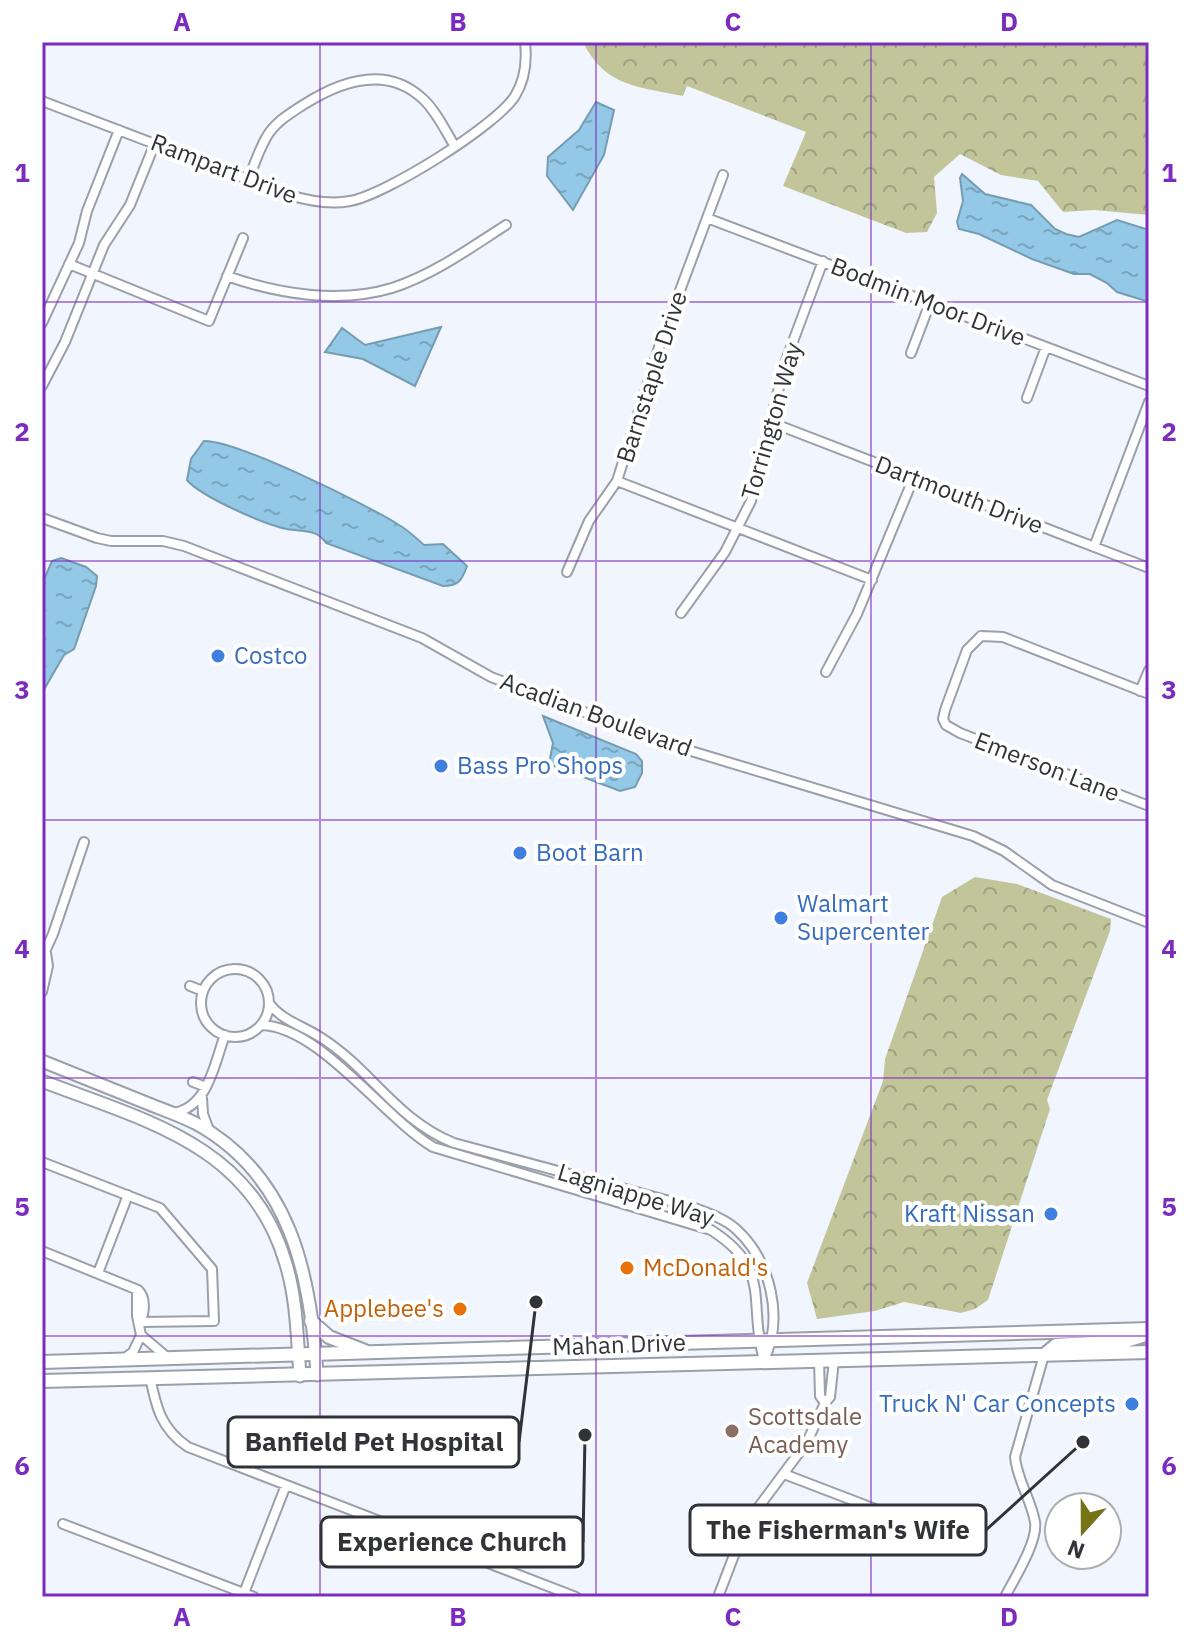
<svg xmlns="http://www.w3.org/2000/svg" width="1191" height="1639" font-family="'IBM Plex Sans',sans-serif">
<style>
.forest{fill:url(#forest-crowns)}
.water{fill:url(#water-ripples);stroke:#769cb2;stroke-width:2}
.lines{fill:none;stroke-linecap:round;stroke-linejoin:round}
.stream{stroke:#769cb2;stroke-width:3}
.street-casing{stroke:#9a9faa;stroke-width:12}
.secondary-casing{stroke:#9a9faa;stroke-width:15}
.primary-casing{stroke:#9a9faa;stroke-width:16}
.street{stroke:#fff;stroke-width:8}
.secondary{stroke:#fff;stroke-width:11}
.primary{stroke:#fff;stroke-width:12}
.grid{fill:none;stroke:#7b2cbf;stroke-width:2;stroke-opacity:0.55}
.shop-dot{fill:#3f7fe0;stroke:#fff;stroke-width:3}
.food-dot{fill:#e8710a;stroke:#fff;stroke-width:3}
.education-dot{fill:#8d6e63;stroke:#fff;stroke-width:3}
.labels{text-anchor:middle;stroke-width:8;stroke-linejoin:round;paint-order:stroke}
.street-label{font-size:24px;fill:#323338;stroke:#fff}
.shop-label{font-size:24px;fill:#366cbe;stroke:#fff;text-anchor:start}
.food-label{font-size:24px;fill:#c56008;stroke:#fff;text-anchor:start}
.education-label{font-size:24px;fill:#785e54;stroke:#fff;text-anchor:start}
.leader{fill:none;stroke:#323338;stroke-width:3}
.callout-dot{fill:#323338;stroke:#fff;stroke-width:3}
.callout{fill:#fff;stroke:#323338;stroke-width:3}
.callout-label{font-size:26px;text-anchor:middle;font-weight:bold;fill:#323338}
.neatline{fill:none;stroke:#7b2cbf;stroke-width:3}
.grid-label{font-size:26px;text-anchor:middle;font-weight:bold;fill:#7b2cbf}
</style>
<defs>
<pattern id="forest-crowns" width="20" height="18" patternUnits="userSpaceOnUse" patternTransform="scale(2)"><rect width="20" height="18" fill="#c2c59a"/><path d="M2 6a3 3 0 1 1 6 0M12 15a3 3 0 1 1 6 0" fill="none" stroke="#9ea17f"/></pattern>
<pattern id="water-ripples" width="26" height="14" patternUnits="userSpaceOnUse" patternTransform="scale(2)"><rect width="26" height="14" fill="#93c9e6"/><path d="M2 4q2-2 4 0t4 0M15 11q2-2 4 0t4 0" fill="none" stroke="#79a4bb"/></pattern>
</defs>
<rect width="100%" height="100%" fill="#f1f5fe"/>
<path class="forest" d="M583,42H1149V215L1094,210L1063,212L1038,181L1001,175L960,154L934,177L937,213L927,232L906,233L783,186L806,132L687,86L683,96C639,87 605,87 583,42Z
M975,877L1017,884L1111,919L1110,931L1047,1100L1050,1109L988,1300L975,1309L961,1313L904,1302L875,1311L817,1319L807,1283L883,1081L885,1059L942,897Z"/>
<path class="water" d="M596,102L614,110L604,155L573,210L547,176L548,157L579,130Z
M962,174L985,194L1031,205L1055,229L1066,234L1079,237L1117,220L1149,230V302L1117,292L1107,283L1090,274H1074L1032,259L979,234L959,229L957,222L963,201L960,178Z
M441,327L415,386L363,359L325,352L342,328L365,345Z
M204,441C236,440 368,505 399,525C408,530 416,538 424,545L443,544L467,566C462,580 459,586 443,586L326,543C316,528 302,532 287,529C265,525 200,496 187,480L191,459Z
M61,558L86,567L97,576L96,586L74,649L64,655L42,693V584L52,561Z
M543,716L636,754L642,761V773L635,787L620,791L549,764L553,743Z"/>
<g class="lines">
<path class="stream" d="M1148,42L1149,43"/>
<g class="street-casing">
<path id="street" d="M42,101L289,195C309,201 329,205 350,201C385,195 496,126 515,96C525,80 527,60 525,42
M249,178C254,165 259,150 266,138C274,123 289,114 303,105C339,82 386,64 423,99C436,111 445,130 454,145
M707,218L1149,386
M69,264L209,321L243,238
M227,276C278,294 339,304 392,288C433,275 470,248 506,225
M42,323L79,243L87,211L119,130
M911,353L930,303
M42,386L65,342L104,245L130,205L155,143
M1027,398L1046,347
M770,422L1149,568
M617,481L872,580
M42,518L97,538L111,541H163L184,546L422,638L491,677L627,728L691,751L973,836L1004,851L1052,885L1149,923
M1094,547L1149,402
M567,572L589,521L617,481L659,347L723,175
M681,613L725,552L751,501L785,363L823,261
M981,636L1003,637L1149,694
M826,672L857,614L914,477
M1140,691L1149,670
M946,725L960,733L1149,806
M946,725L943,719L945,710L967,650L981,636
M42,958L53,934L84,842
M201 1003a34 34 0 1 1 68 0a34 34 0 1 1-68 0Z
M190,986L203,991
M42,992L48,966L46,953
M269,1003C281,1020 303,1026 320,1037C370,1068 396,1120 454,1143L692,1207C707,1213 724,1218 736,1229C771,1261 784,1318 764,1360
M261,1025C319,1026 383,1117 433,1147L711,1230C774,1270 747,1302 764,1360
M193,1082L206,1087
M202,1098L203,1114L210,1133
M174,1113C209,1106 214,1064 225,1035
M42,1162L160,1208L212,1269L214,1321L140,1322
M42,1251L138,1290C146,1297 145,1313 140,1322
M98,1273L128,1195
M141,1335L168,1358
M125,1358L133,1352L141,1335L137,1316V1290
M819,1360L820,1396L825,1403
M150,1377C156,1407 161,1429 188,1447L576,1597
M784,1474L904,1520L915,1536
M63,1524L254,1597
M244,1593L286,1485
M718,1597L746,1524L807,1442L825,1403L830,1397L834,1360
M1005,1597C1014,1579 1038,1542 1035,1522C1031,1499 1017,1480 1015,1457L1044,1355"/>
</g>
<g class="secondary-casing">
<path id="secondary" d="M42,1061C76,1075 110,1088 144,1102C161,1109 179,1115 195,1123C291,1175 311,1276 317,1375
M42,1081C143,1120 250,1144 285,1261C297,1298 297,1337 300,1376"/>
</g>
<g class="primary-casing">
<path id="primary" d="M311,1321L329,1337L365,1351
M1044,1355L1056,1345L1126,1341L1149,1334
M42,1362L1149,1329
M42,1381L1149,1352"/>
</g>
<use href="#street" class="street"/>
<use href="#secondary" class="secondary"/>
<use href="#primary" class="primary"/>
</g>
<path class="grid" d="M320,42V1597M596,42V1597M871,42V1597M42,302H1149M42,561H1149M42,820H1149M42,1078H1149M42,1336H1149"/>
<g class="shop-dot">
<circle cx="218" cy="656" r="8"/>
<circle cx="441" cy="766" r="8"/>
<circle cx="520" cy="853" r="8"/>
<circle cx="781" cy="918" r="8"/>
<circle cx="1051" cy="1214" r="8"/>
<circle cx="1132" cy="1404" r="8"/>
</g>
<g class="food-dot">
<circle cx="627" cy="1268" r="8"/>
<circle cx="460" cy="1309" r="8"/>
</g>
<circle class="education-dot" cx="732" cy="1431" r="8"/>
<g class="labels">
<g class="street-label">
<text transform="translate(224 169) rotate(21)" y="8">Rampart Drive</text>
<text transform="translate(928 302) rotate(21)" y="8">Bodmin Moor Drive</text>
<text transform="translate(652 377) rotate(-72)" y="8">Barnstaple Drive</text>
<text transform="translate(772 421) rotate(-74)" y="8">Torrington Way</text>
<text transform="translate(959 495) rotate(21)" y="8">Dartmouth Drive</text>
<text transform="translate(596 715) rotate(20)" y="8">Acadian Boulevard</text>
<text transform="translate(1047 767) rotate(21)" y="8">Emerson Lane</text>
<text transform="translate(636 1195) rotate(17)" y="8">Lagniappe Way</text>
<text transform="translate(619 1345) rotate(-2)" y="8">Mahan Drive</text>
</g>
<g class="shop-label">
<text x="234" y="664">Costco</text>
<text x="457" y="774">Bass Pro Shops</text>
<text x="536" y="861">Boot Barn</text>
<text x="797" y="912">Walmart<tspan x="797" dy="28">Supercenter</tspan></text>
<text x="1035" y="1222" text-anchor="end">Kraft Nissan</text>
<text x="1116" y="1412" text-anchor="end">Truck N' Car Concepts</text>
</g>
<g class="food-label">
<text x="643" y="1276">McDonald's</text>
<text x="444" y="1317" text-anchor="end">Applebee's</text>
</g>
<g class="education-label">
<text x="748" y="1425">Scottsdale<tspan x="748" dy="28">Academy</tspan></text>
</g>
</g>
<path class="leader" d="M536 1302L519 1442M1083 1442L986 1530M585 1435L583 1542"/>
<g class="callout-dot">
<circle cx="536" cy="1302" r="8"/>
<circle cx="1083" cy="1442" r="8"/>
<circle cx="585" cy="1435" r="8"/>
</g>
<g class="callout">
<rect x="228" y="1417" width="291" height="50" rx="8"/>
<rect x="690" y="1505" width="296" height="50" rx="8"/>
<rect x="321" y="1517" width="262" height="50" rx="8"/>
</g>
<g class="callout-label">
<text x="374" y="1451">Banfield Pet Hospital</text>
<text x="838" y="1539">The Fisherman's Wife</text>
<text x="452" y="1551">Experience Church</text>
</g>
<rect width="1191" height="1639" fill="none" stroke="#ffffff" stroke-width="88"/>
<g transform="translate(1083 1531) rotate(201)"><circle r="38" fill="#ffffff" stroke="#adadaf" stroke-width="2"/>
<path d="M0-6L14 30L0 20L-14 30Z" fill="#777418"/>
<text y="-12" font-size="22" font-weight="bold" text-anchor="middle" fill="#323338">N</text>
</g>
<rect x="44" y="44" width="1103" height="1551" class="neatline"/>
<g class="grid-label">
<text x="182" y="31">A</text>
<text x="458" y="31">B</text>
<text x="733" y="31">C</text>
<text x="1009" y="31">D</text>
<text x="22" y="182">1</text>
<text x="1169" y="182">1</text>
<text x="22" y="441">2</text>
<text x="1169" y="441">2</text>
<text x="22" y="699">3</text>
<text x="1169" y="699">3</text>
<text x="22" y="958">4</text>
<text x="1169" y="958">4</text>
<text x="22" y="1216">5</text>
<text x="1169" y="1216">5</text>
<text x="22" y="1475">6</text>
<text x="1169" y="1475">6</text>
<text x="182" y="1626">A</text>
<text x="458" y="1626">B</text>
<text x="733" y="1626">C</text>
<text x="1009" y="1626">D</text>
</g>
</svg>
